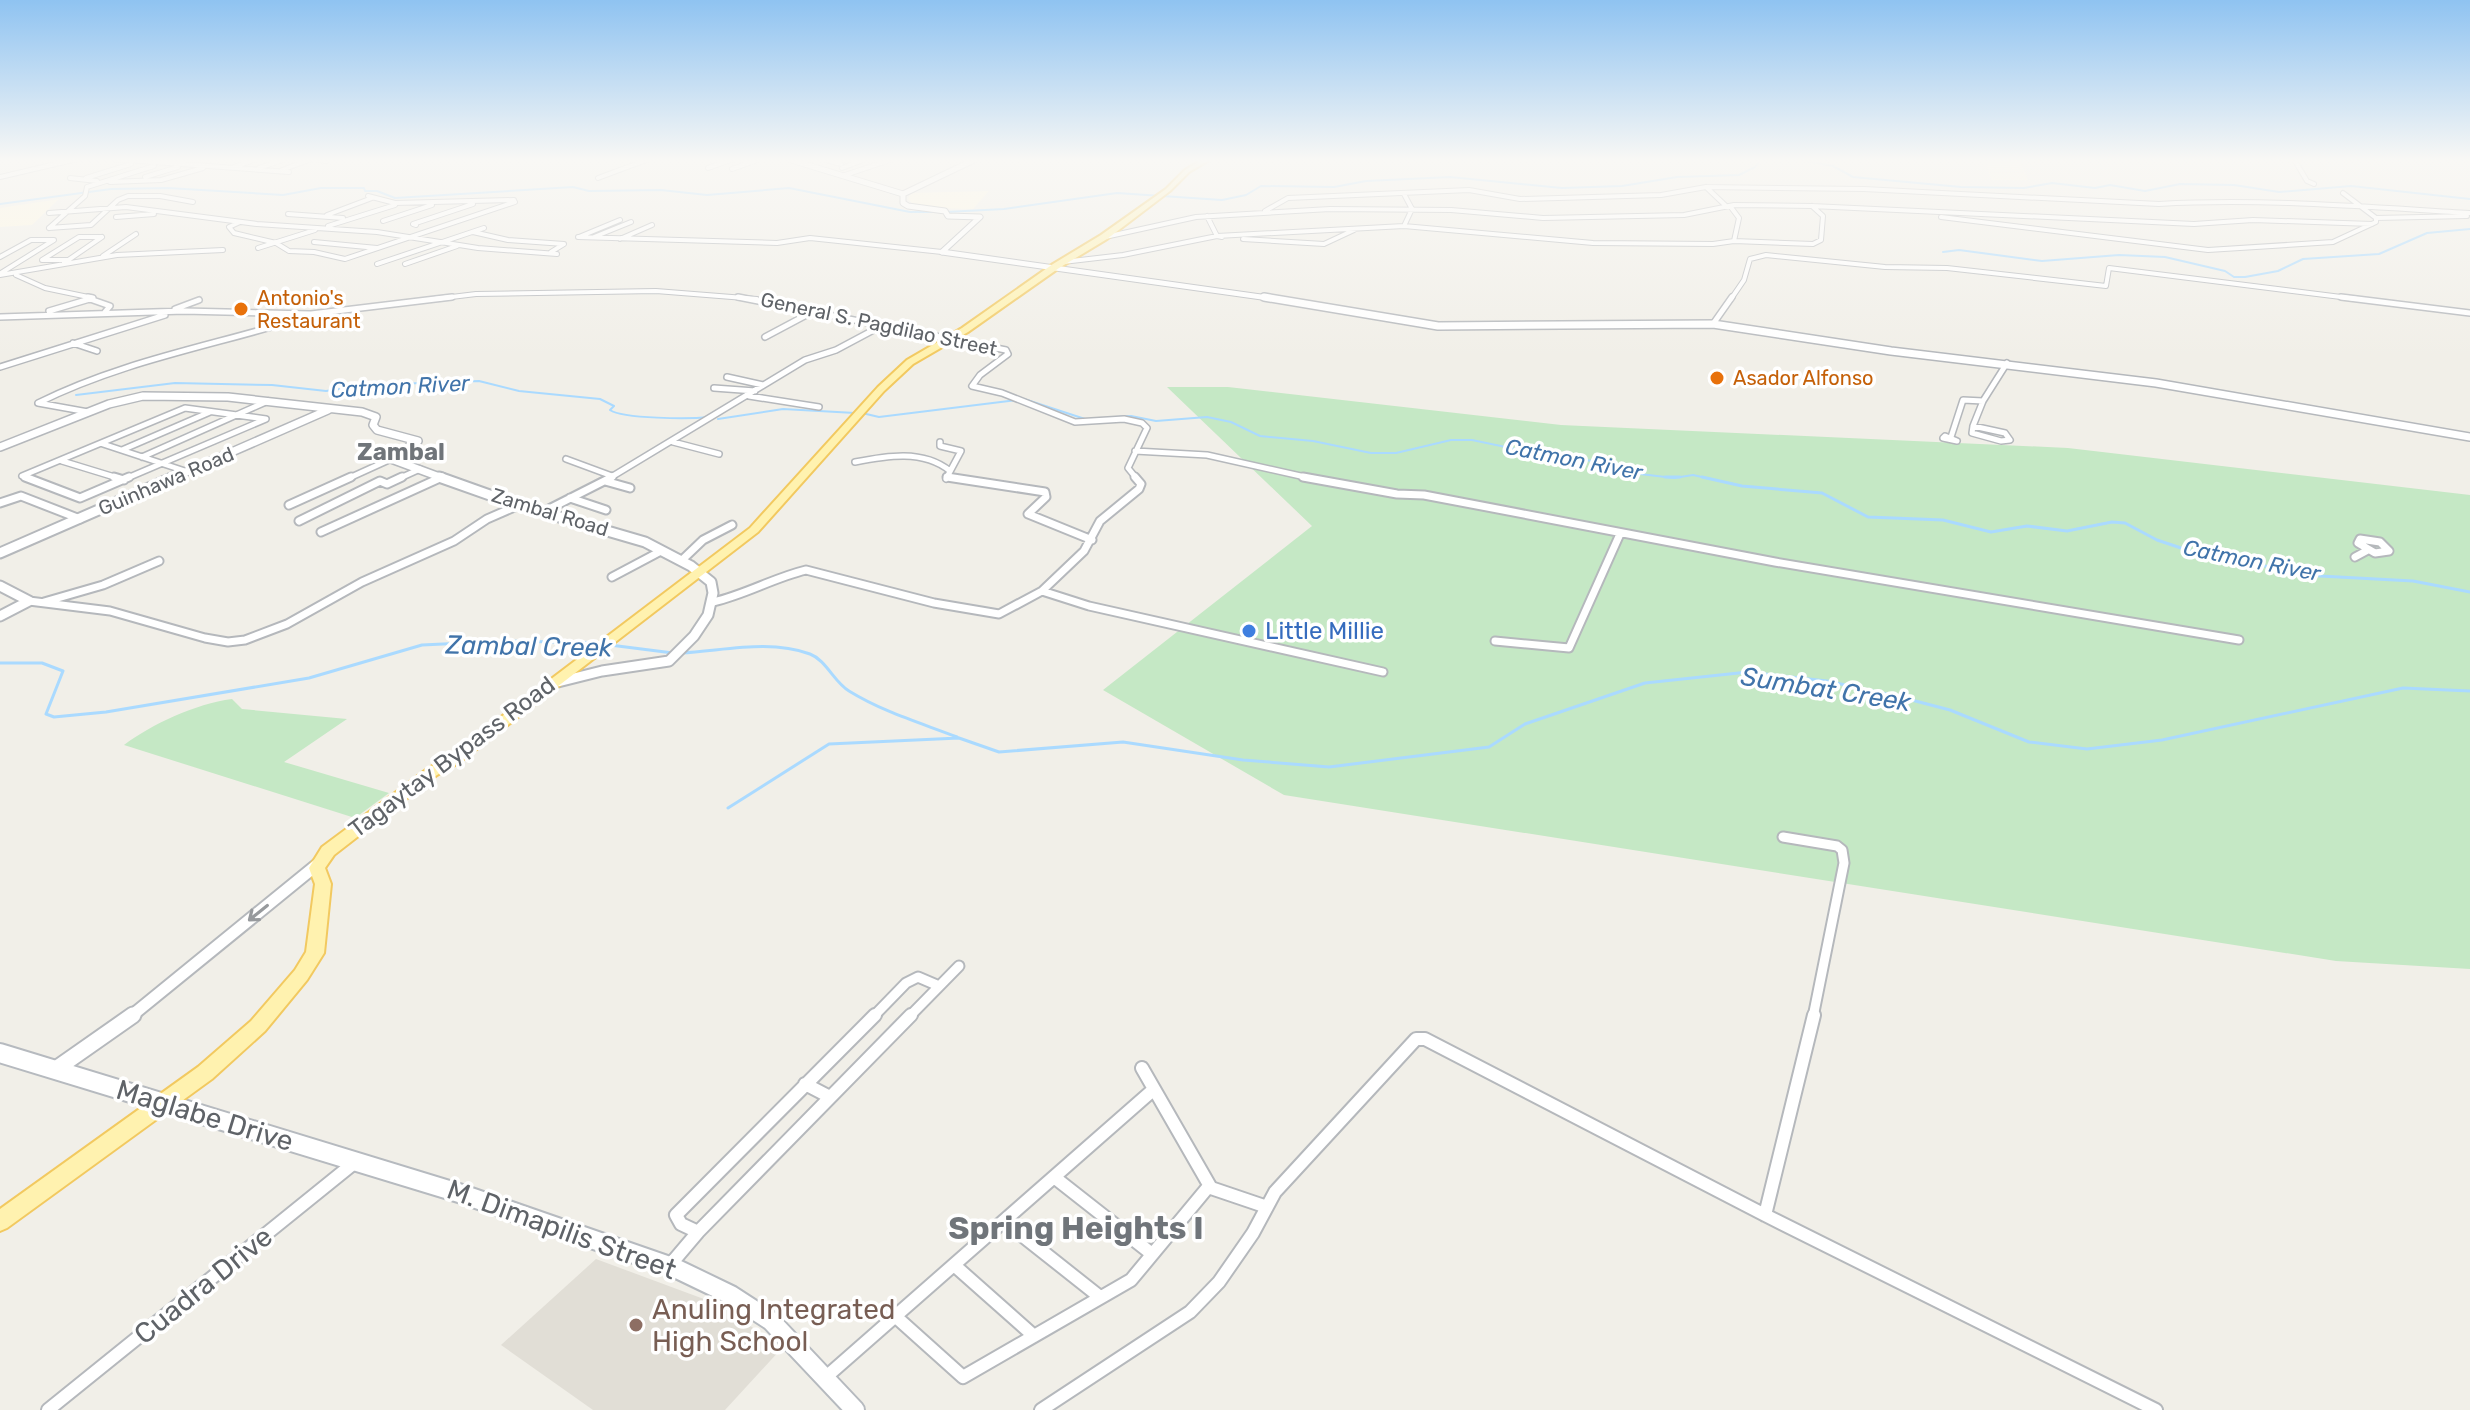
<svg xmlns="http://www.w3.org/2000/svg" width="2470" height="1410" font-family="Rubik,sans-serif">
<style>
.commercial{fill:#fef7e0}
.education{fill:#e1ded6}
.green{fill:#c5e8c5}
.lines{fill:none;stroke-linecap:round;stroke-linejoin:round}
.stream-far1{stroke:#aadaff;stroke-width:2}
.stream{stroke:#aadaff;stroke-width:3}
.minor-far4-casing{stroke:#b5b8bc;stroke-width:6}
.minor-far3-casing{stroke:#b5b8bc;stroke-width:8}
.minor-far2-casing{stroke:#b5b8bc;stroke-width:11}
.minor-far1-casing{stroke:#b5b8bc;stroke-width:13}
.minor-casing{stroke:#b5b8bc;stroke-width:16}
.tertiary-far4-casing{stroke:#b5b8bc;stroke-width:7}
.tertiary-far3-casing{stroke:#b5b8bc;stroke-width:10}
.tertiary-far2-casing{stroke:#b5b8bc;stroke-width:13}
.tertiary-far1-casing{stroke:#b5b8bc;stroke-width:15}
.tertiary-casing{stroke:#b5b8bc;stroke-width:19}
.secondary-casing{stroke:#b6babf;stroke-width:22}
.primary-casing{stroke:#f2c960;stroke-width:4}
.minor-far4{stroke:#fff;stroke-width:4}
.minor-far3{stroke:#fff;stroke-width:5}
.minor-far2{stroke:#fff;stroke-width:7}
.minor-far1{stroke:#fff;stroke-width:9}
.minor{stroke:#fff;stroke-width:12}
.tertiary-far4{stroke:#fff;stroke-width:5}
.tertiary-far3{stroke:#fff;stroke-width:7}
.tertiary-far2{stroke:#fff;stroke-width:9}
.tertiary-far1{stroke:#fff;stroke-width:11}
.tertiary{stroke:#fff;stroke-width:15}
.secondary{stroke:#fff;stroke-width:18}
.primary{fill:#fff2af;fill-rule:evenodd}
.oneway{stroke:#979a9d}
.food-dot{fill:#e8710a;stroke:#fff;stroke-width:3}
.shop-dot{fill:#3f7fe0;stroke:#fff;stroke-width:3}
.education-dot{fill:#8d6e63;stroke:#fff;stroke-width:3}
.labels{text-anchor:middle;stroke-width:7;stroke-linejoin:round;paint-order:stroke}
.far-food-label{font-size:20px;fill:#c56008;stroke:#fff;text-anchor:start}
.far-street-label{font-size:20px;fill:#5f6368;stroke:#fff}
.far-water-label{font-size:22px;font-style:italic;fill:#4174aa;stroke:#fff}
.far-quarter-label{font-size:24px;font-weight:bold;fill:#70757a;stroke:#fff}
.shop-label{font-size:24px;fill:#366cbe;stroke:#fff;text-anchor:start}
.street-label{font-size:24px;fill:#5f6368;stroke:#fff}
.water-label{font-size:26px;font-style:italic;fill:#4174aa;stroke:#fff}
.near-street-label{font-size:28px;fill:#5f6368;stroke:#fff}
.near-education-label{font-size:28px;fill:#785e54;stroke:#fff;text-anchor:start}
.near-neighbourhood-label{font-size:32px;font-weight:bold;fill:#70757a;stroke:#fff}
</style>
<rect width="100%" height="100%" fill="#f1efe8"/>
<path class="commercial" d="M1985,159H2019L2028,180H1991Z
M989,191L973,209L929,208L914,205L908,199L911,193Z
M59,199L32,225L0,227V208Z"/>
<path class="education" d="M596,1259L720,1305L782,1348L725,1410H593L501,1345Z"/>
<path class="green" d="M1167,387H1228L1561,425L2068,448L2470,495V969L2336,961L1284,795L1103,690L1312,526Z
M232,699L242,709L347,719L284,762L389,793L355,818L124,745C152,724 195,704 232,699Z"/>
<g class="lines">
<path class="stream-far1" d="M1795,159L1833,166L1853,177L1961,187L2024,188L2052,183L2095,188L2110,185L2145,191L2180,184L2234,185L2279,192L2351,186L2470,199
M0,204L111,189L168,188L283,195L321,188H364L365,191H377L395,198L573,187L589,191L661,190L707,195L789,188L910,212H938
M946,212L1004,209L1117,193L1222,200L1246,195L1261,186L1334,187L1366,181L1450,177L1562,188L1622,186L1677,177L1739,175L1755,167L1761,159
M1943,252L1959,250L2042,261L2119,255L2165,257L2225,271L2234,277H2245L2278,271L2303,259L2379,254L2427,233L2470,229
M76,395L175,383L272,385L326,391L366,385L479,381L519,391L600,399L614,406L610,410C623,419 690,419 709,417
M1024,399L1085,419
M862,413L879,417L1017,400
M1116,417L1131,416L1156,421L1207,417L1231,422L1260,436L1313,441L1371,453H1396L1451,440H1472L1553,457L1604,462L1640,474L1674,478L1693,475L1711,479
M718,419L783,409L855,413"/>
<path class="stream" d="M1665,477H1680
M1702,477L1742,486L1822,493L1868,517L1943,520L1991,532L2027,526L2067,531L2112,522L2125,523L2157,540L2199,554L2320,576L2413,581L2470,592
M610,645L673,653
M681,653C723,651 769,639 810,654C826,660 834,682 849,691C883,712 921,723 957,737
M0,663H42L63,671L46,714L54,717L106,712L309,678L422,645L507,641L602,643
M728,808L829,744L959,738L999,752L1123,742L1243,760L1329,767L1489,747L1525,724L1645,683L1748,672L1827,681L1900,697L1950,710L2029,742L2087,749L2162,740L2403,688L2470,691"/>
<g class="minor-far4-casing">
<path id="minor-far4" d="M76,159H108
M114,159L289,172
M315,159L326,161
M823,159L841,164
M2294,159L2307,181L2314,184
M234,167L256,159
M259,168L285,159
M708,168L733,159
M842,168L866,159
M732,169L760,159
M282,170L311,159
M845,175L893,159
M0,177L77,159
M145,177L178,167
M70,178L97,181
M86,178L131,164
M598,178L649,159
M110,182L161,180L203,168
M1706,187L1726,206
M1404,194L1412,209L1404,226
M368,196L395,203L514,200
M1730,206L1739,218L1734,241
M1265,211L1288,198L1469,190L1520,199L1661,195L1706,187L1864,189L2159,204C2262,198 2367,207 2470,213
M49,213L126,207L257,224L377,232L478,248L557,254
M288,214L343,218
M327,215L372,198
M1207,216L1217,236L1222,237
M116,217L154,214
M1941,217L2208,250L2333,242L2376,222V218L2343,193
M2376,218L2467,216
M383,221L432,205
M240,222L229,227L234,233L276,243L289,251L314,252L345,259L515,202
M416,225L413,224L473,204
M328,226L395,205
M49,228L91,225L118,200L128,196H160L193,202
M49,228L85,196L87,187L154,166
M473,232L508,240L564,244L551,252
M578,237L777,243L810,238L942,252
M579,237L620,220
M594,237L631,222
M1105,237L1196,217L1330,209L1451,210L1543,218L1684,215L1734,205L1812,206L2194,224L2253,220L2372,224
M620,239L652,225
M1243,239L1324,244L1354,230
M314,242L377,248
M258,248L315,230
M103,256L136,234
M0,257L31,240H54L1,273
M67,260H42L79,237H102
M1063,262L1123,255L1217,236L1404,226L1593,243L1713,244L1734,241L1813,244L1821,240L1823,216L1812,206
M64,263L102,237
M377,264L484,228
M405,264L457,246
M0,275L117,255L223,250
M16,275L45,288L93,298L90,299
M435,299L476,294L656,291L757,299
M1731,299L1744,280L1750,259L1766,255L1885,267L1947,268L2106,286L2109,268L2357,299"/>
</g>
<g class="minor-far3-casing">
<path id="minor-far3" d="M738,297L1006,350L1008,354L980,375L972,386L1002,393L1075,422L1124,419L1142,423L1147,428L1128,468L1137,479
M2341,297L2470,313
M90,299L110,306L105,312
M175,309L199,300
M49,311L93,298L88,297
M0,317L184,311L311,314L452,297
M1713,324L1732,297
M765,337L812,312
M73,343L97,351
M0,367L165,315
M727,377L763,385
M714,388L755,391
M749,396L819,407
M88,412L38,403C124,360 217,345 308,316
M1973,426L2005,433L2010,440L2001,441L1972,433Z
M1973,426L1983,401L2007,363
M1945,436L1957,441L1943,438Z
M1951,437L1963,400L1983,401
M673,442L719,454
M940,442V446L961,451L946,479
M103,444L188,472
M122,450L210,412
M1135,451L1207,455L1314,479
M142,457L268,401
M566,459L612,476
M62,461L121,479
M855,462C886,456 923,449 950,471
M30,479L22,476L185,408L266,419L125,479
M347,479L391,459
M398,479L420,469
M438,479L442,477
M608,479L805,360L836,350L881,326"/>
</g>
<g class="minor-far2-casing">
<path id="minor-far2" d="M25,477L80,498L129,477
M114,477L124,480
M947,477L1045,492L1046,497L1028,514L1092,540
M1303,477L1397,494L1424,495L1775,562L2239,640
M605,481L630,488
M570,498L606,510
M0,503L21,496L80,519
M289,505L351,477
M545,511L612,477
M299,521L380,481L387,484L402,477
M321,532L442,477
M2360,539L2380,542L2389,551L2375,553L2358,543Z
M2355,557L2368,550
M681,561L703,540L732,525
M612,577L661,551
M1042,591L1089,606L1383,672
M29,601L110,611L205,638L228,642L245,640L287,624L362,582L454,541L487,519L519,505
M44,602L103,585L159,561
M713,602C747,594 773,578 806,570L934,603L999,614L1042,591L1084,551L1100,521L1139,489L1141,484L1135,477
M1495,641L1569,648L1620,534"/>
</g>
<g class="minor-far1-casing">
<path id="minor-far1" d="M1783,837L1837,846L1842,850L1844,863L1813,1017
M873,1017L906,983L918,977L939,986
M909,1017L959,966"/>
</g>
<g class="minor-casing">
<path id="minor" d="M1142,1068L1211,1188L1267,1207
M805,1084L830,1097
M1054,1177L1152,1254
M1765,1215L1814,1015
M1004,1221L1100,1297
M698,1232L681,1224L676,1215L875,1015
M670,1265L698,1232L911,1015
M954,1265L1034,1336
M895,1316L963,1377L1131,1280L1209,1186
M826,1377L1153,1090
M48,1410L354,1163
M1041,1410L1190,1312L1219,1282L1253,1233L1275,1192L1416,1039H1425L1765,1215L2156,1410"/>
</g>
<g class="tertiary-far4-casing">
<path id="tertiary-far4" d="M788,159L903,194
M942,252L1276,299
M942,252L980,217L948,216L945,211L908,206L903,203V194L976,159"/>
</g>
<g class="tertiary-far3-casing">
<path id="tertiary-far3" d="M1264,297L1438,326L1713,324L1891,351L2156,383L2470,437
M0,447L109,404L143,396L228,397L362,412L376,417L373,425L377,430L418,441L391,459L445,479
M170,479L328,410"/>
</g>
<g class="tertiary-far2-casing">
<path id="tertiary-far2" d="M439,477L518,505L645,542L691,566L711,582L713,593L708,615L694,636L669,661L602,671L558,682
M0,553L174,477
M0,586L29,601L0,616"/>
</g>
<g class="tertiary-far1-casing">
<path id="tertiary-far1" d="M130,1017L318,864"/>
</g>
<g class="tertiary-casing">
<path id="tertiary" d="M56,1069L133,1015"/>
</g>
<g class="secondary-casing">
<path id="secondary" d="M0,1053L462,1194L675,1268L731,1295L771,1321L855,1410"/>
</g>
<g class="primary-casing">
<path id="primary" d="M1203,159H1211L1189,172L1170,191L1107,239L1059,268L968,332L913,364L884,391L758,532L457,764L437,775L334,855L325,868L331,884L324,953L307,980L265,1031L212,1079L7,1228L0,1231V1209L198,1067L251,1021L295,970L306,952L315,884L309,868L322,847L427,769L447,758L750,528L878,387L907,360L962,328L1053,264L1101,235L1166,189L1185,170Z"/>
</g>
<use href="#minor-far4" class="minor-far4"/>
<use href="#minor-far3" class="minor-far3"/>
<use href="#minor-far2" class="minor-far2"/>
<use href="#minor-far1" class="minor-far1"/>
<use href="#minor" class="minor"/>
<use href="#tertiary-far4" class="tertiary-far4"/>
<use href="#tertiary-far3" class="tertiary-far3"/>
<use href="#tertiary-far2" class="tertiary-far2"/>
<use href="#tertiary-far1" class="tertiary-far1"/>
<use href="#tertiary" class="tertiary"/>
<use href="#secondary" class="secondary"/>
<use href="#primary" class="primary"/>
</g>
<defs><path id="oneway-shaft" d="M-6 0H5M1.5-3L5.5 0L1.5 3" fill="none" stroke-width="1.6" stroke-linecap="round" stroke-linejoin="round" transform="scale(2)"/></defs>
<use class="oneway" href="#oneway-shaft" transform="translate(258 913) rotate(141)"/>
<linearGradient id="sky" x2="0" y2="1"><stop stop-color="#8fc3f1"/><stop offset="0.45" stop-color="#f9f8f5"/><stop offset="1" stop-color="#f9f8f5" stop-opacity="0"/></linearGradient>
<rect width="2470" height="357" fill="url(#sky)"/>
<g class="food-dot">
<circle cx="241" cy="309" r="8"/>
<circle cx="1717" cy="378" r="8"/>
</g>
<circle class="shop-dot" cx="1249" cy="631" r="8"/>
<circle class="education-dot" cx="636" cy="1325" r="8"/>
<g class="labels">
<g class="far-food-label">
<text x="257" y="305">Antonio's<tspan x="257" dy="23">Restaurant</tspan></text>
<text x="1733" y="385">Asador Alfonso</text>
</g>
<g class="far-street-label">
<text transform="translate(879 324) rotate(12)" y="7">General S. Pagdilao Street</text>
<text transform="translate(166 481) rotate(-23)" y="7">Guinhawa Road</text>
<text transform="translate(550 512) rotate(17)" y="7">Zambal Road</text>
</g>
<g class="far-water-label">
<text transform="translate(400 386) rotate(-3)" y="8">Catmon River</text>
<text transform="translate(1574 459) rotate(11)" y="8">Catmon River</text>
<text transform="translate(2252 560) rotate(11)" y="8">Catmon River</text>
</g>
<g class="far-quarter-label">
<text x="401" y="460">Zambal</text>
</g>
<g class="shop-label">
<text x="1265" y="639">Little Millie</text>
</g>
<g class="street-label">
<text transform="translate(452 757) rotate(-37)" y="8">Tagaytay Bypass Road</text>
</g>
<g class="water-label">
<text transform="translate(529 646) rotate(1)" y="9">Zambal Creek</text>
<text transform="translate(1826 689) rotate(9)" y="9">Sumbat Creek</text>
</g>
<g class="near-street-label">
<text transform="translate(205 1115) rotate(17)" y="10">Maglabe Drive</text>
<text transform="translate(562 1229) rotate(20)" y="10">M. Dimapilis Street</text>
<text transform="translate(203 1285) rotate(-39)" y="10">Cuadra Drive</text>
</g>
<g class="near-education-label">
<text x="652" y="1319">Anuling Integrated<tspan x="652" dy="32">High School</tspan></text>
</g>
<g class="near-neighbourhood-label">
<text x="1076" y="1239">Spring Heights I</text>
</g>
</g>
</svg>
